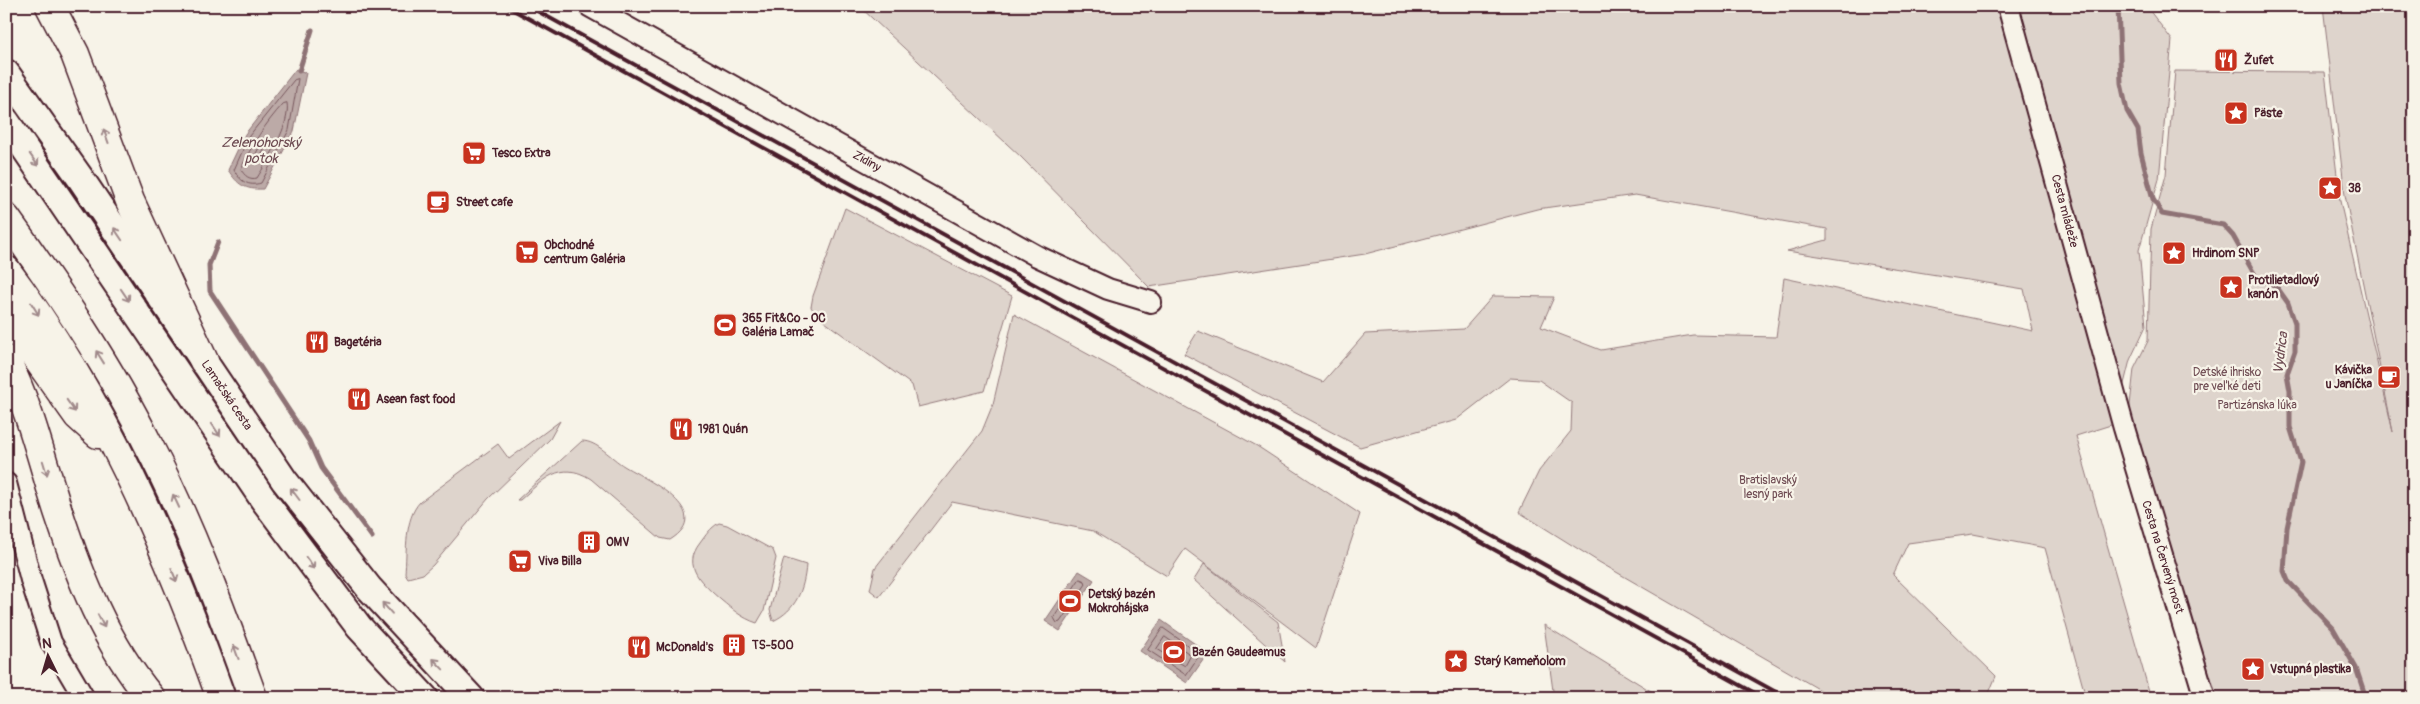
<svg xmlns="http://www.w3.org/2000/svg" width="2420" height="704" font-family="Pangolin,sans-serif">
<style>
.green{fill:#ded4cc;stroke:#947a7c}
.water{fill:#bcaaa7;stroke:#8e7275}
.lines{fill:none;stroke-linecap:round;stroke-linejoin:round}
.shore{stroke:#78575d;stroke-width:1}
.stream{stroke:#8e7275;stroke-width:5}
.minor-casing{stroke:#4a1f2b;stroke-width:24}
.major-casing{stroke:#4a1f2b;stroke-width:30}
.highway-casing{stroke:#4a1f2b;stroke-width:31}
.minor{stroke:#f7f3e8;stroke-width:20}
.major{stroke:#f7f3e8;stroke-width:26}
.highway{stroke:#f7f3e8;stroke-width:28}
.rail{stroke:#4a1f2b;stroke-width:4}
.oneway{stroke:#a0898a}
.labels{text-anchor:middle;stroke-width:4.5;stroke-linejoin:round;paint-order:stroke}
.poi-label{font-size:12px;font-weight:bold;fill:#4a1f2b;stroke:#f7f3e8;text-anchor:start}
.street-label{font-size:12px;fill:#4a1f2b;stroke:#f7f3e8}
.park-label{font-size:12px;fill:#6f4c53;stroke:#f7f3e8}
.water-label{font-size:14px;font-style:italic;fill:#6c4950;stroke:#f7f3e8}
</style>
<rect width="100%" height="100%" fill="#f7f3e8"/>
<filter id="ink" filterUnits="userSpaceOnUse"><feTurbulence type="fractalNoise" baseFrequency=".02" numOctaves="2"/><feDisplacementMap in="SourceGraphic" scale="10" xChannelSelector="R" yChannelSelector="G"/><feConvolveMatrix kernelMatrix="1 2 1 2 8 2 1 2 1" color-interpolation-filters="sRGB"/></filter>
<g filter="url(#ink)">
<path class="green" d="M859,6H2146L2172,40L2159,179L2139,250L2146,326L2130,360L2114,424L2076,436L2151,698H2086L2045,548L1973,534L1908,543L1893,575L1996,676L1987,698H1834L1599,562L1519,512L1539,471L1571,431L1572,403L1539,380L1510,378L1456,420L1360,447L1184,354L1198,331L1323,382L1365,334L1464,329L1493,296L1554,297L1541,327L1601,350L1693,335L1776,337L1784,278L2033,331L2024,289L1787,251L1827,240V229L1635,195L1537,209L1365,254L1149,287L1021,157Z
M2323,6H2414V698H2213L2129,414L2134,369L2148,341L2151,229L2166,175L2175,71L2325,72L2340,201L2393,432L2345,195Z
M845,208L1012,296L984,391L918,407L912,385L818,317L811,307L813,296Z
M1014,314L1257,446L1360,514L1316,648L1185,549L1167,576L1093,531L952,502L879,597L870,590L875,568L982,431L993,404Z
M560,421L550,439L488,499L433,565L423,574L408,578L405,573C407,551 404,519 420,502L498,444L509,459Z
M582,441C597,441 611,458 624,466C647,480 717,511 670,540L660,538L591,479C560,459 542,481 520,500H517Z
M719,523L727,525L773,550L776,558L764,611L757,623C742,618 733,610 721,600C703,584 681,567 700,543C706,535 710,528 719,523Z
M784,558L806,565C804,590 796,610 773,621L770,610Z
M1204,564L1278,622L1285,662L1194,580Z
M1544,625L1662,698H1554Z"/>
<path class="water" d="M296,69L306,73L294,131L263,189C245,190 238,185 228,170L245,134Z
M1079,571L1094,580L1060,631L1045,621Z
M1161,620L1208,653L1187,683L1140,651Z"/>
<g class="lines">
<path class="shore" d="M298,79L289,130L261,183C248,187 240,181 234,170L249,136L294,80Z
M287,103C291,124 268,160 257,178C250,180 244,176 241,169C252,144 265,124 283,104Z
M264,139L268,142L260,158L257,159L255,156Z
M1080,579L1085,581L1086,584L1060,622L1057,623L1054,618Z
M1163,628L1200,654L1186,675L1148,650Z
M1165,637L1191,655L1185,666L1157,649Z"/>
<path class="stream" d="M2118,6L2121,83L2127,111L2138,130L2141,153L2153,199L2162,214L2223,225L2233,236L2256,277L2276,286L2288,303L2295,323V351L2287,374L2290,391V427L2301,462L2287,528L2284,571L2288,581L2333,628L2356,668L2366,698
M299,71L312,30
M218,242L209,265L210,291L309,441L321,468L372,537"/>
<g class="minor-casing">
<path id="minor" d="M589,6L1037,256L1108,289L1151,302
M2008,6L2124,428L2205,698
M6,483L31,580L51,642L84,698"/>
</g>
<g class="major-casing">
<path id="major" d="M6,73L81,179L284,480L369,588L471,698
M6,121L263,499L359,627L425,698"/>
</g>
<g class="highway-casing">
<path id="highway" d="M50,6L75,54L130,201L204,361
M6,218C58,291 109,365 149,446C191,527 222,612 253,698
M6,270C103,398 167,547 221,698
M6,315L78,416L98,434
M6,360C30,408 42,461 58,511C80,578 106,644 151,698"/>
</g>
<use href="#minor" class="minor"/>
<use href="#major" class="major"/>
<use href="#highway" class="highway"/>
<path class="rail" d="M506,6L1764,698
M528,6L1787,698"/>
</g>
<defs><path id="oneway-shaft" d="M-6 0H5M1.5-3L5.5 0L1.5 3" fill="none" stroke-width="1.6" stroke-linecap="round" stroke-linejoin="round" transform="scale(1.25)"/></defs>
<g class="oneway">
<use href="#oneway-shaft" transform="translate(106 136) rotate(-110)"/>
<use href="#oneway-shaft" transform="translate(34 160) rotate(55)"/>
<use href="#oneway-shaft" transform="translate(118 234) rotate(-124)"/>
<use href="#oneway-shaft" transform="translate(125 295) rotate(56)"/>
<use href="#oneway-shaft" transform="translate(35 309) rotate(58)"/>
<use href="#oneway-shaft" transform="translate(100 357) rotate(-122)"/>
<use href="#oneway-shaft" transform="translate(71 406) rotate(55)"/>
<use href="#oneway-shaft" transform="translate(216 430) rotate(56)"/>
<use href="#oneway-shaft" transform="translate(45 468) rotate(73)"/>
<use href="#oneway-shaft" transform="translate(295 494) rotate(-127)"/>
<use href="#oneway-shaft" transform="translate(176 501) rotate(-115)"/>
<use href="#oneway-shaft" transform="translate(310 563) rotate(54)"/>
<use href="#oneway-shaft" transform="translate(174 575) rotate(67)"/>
<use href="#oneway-shaft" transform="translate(387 608) rotate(-131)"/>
<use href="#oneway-shaft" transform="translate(101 621) rotate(63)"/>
<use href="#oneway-shaft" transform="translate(236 652) rotate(-110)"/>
<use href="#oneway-shaft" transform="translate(438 664) rotate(-134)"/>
</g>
</g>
<defs>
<g id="restaurant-square" transform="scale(1.25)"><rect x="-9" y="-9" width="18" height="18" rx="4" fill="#c8321e" stroke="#f7f3e8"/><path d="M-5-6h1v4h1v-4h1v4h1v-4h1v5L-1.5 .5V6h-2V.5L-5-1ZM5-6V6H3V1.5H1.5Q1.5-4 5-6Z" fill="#fff"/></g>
<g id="sight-square" transform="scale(1.25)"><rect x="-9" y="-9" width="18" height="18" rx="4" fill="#c8321e" stroke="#f7f3e8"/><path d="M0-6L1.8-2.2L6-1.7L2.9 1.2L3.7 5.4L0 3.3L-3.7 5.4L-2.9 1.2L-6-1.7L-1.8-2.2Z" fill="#fff"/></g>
<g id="supermarket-square" transform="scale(1.25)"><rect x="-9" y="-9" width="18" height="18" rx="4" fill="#c8321e" stroke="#f7f3e8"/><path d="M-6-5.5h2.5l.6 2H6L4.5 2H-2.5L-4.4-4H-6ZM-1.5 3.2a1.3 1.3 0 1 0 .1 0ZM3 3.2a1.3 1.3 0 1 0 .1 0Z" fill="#fff"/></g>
<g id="cafe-square" transform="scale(1.25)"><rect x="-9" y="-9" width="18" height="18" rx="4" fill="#c8321e" stroke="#f7f3e8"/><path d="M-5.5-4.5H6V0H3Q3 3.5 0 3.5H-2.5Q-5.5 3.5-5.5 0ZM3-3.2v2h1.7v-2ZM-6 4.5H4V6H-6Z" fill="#fff"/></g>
<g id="stadium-square" transform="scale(1.25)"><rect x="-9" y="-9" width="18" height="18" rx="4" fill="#c8321e" stroke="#f7f3e8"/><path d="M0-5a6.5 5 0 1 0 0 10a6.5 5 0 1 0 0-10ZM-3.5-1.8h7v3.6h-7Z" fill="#fff"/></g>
<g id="building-square" transform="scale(1.25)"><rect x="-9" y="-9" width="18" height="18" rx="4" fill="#c8321e" stroke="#f7f3e8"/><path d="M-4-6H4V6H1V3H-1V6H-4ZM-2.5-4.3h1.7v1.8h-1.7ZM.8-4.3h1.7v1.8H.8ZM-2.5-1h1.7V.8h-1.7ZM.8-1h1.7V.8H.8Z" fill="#fff"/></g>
</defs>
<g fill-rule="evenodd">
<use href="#restaurant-square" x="2226" y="60"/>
<use href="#sight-square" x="2236" y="113"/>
<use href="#supermarket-square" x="474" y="153"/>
<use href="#sight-square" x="2330" y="188"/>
<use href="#cafe-square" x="438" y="202"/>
<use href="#supermarket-square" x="527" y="252"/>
<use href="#sight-square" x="2174" y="253"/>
<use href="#sight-square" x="2231" y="287"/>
<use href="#stadium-square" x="725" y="325"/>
<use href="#restaurant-square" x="317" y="342"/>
<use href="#cafe-square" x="2389" y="377"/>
<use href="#restaurant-square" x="359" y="399"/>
<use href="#restaurant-square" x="681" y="429"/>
<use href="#building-square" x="589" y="542"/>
<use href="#supermarket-square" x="520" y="561"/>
<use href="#stadium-square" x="1070" y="601"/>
<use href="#building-square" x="734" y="645"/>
<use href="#restaurant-square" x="639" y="647"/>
<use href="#stadium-square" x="1174" y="652"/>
<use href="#sight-square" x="1456" y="661"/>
<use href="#sight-square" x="2253" y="669"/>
</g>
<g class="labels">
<g class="poi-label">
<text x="2244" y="64">Žufet</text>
<text x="2254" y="117">Päste</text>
<text x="492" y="157">Tesco Extra</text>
<text x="2348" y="192">38</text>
<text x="456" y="206">Street cafe</text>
<text x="544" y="249">Obchodné<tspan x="544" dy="14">centrum Galéria</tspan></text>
<text x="2192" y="257">Hrdinom SNP</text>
<text x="2248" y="284">Protilietadlový<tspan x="2248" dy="14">kanón</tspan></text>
<text x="742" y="322">365 Fit&amp;Co - OC<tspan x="742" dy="14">Galéria Lamač</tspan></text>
<text x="334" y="346">Bagetéria</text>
<text x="2372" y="374" text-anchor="end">Kávička<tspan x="2372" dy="14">u Janíčka</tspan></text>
<text x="376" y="403">Asean fast food</text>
<text x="698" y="433">1981 Quán</text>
<text x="606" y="546">OMV</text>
<text x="538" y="565">Viva Billa</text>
<text x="1088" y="598">Detský bazén<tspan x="1088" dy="14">Mokrohájska</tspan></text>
<text x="752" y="649">TS-500</text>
<text x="656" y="651">McDonald's</text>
<text x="1192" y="656">Bazén Gaudeamus</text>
<text x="1474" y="665">Starý Kameňolom</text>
<text x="2270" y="673">Vstupná plastika</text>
</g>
<g class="street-label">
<text transform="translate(867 161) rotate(29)" y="4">Zidiny</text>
<text transform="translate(2065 211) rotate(75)" y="4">Cesta mládeže</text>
<text transform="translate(227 395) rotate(56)" y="4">Lamačská cesta</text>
<text transform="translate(2163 557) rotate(73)" y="4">Cesta na Červený most</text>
</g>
<g class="park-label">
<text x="2227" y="376">Detské ihrisko<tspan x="2227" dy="14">pre veľké deti</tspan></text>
<text x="2257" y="409">Partizánska lúka</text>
<text x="1768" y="484">Bratislavský<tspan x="1768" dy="14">lesný park</tspan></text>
</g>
<g class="water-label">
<text x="261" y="147">Zelenohorský<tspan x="261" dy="16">potok</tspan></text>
<text transform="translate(2280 353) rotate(-83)" y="5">Vydrica</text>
</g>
</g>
<rect width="2420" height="704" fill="none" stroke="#f7f3e8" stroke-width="25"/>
<rect x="12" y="12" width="2395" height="679" fill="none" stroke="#4a1f2b" stroke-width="2" filter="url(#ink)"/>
<g transform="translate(48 656) rotate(355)" stroke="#f7f3e8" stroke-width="4" paint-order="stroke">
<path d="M0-4L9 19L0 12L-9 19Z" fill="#4a1f2b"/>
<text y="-8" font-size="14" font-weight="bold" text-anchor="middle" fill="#4a1f2b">N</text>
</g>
</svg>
